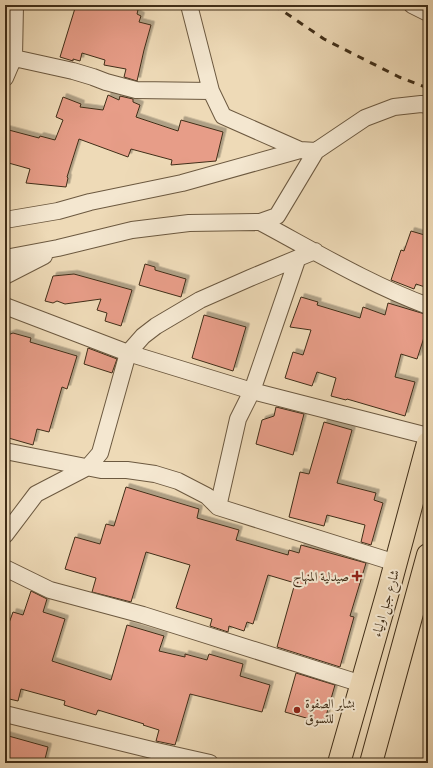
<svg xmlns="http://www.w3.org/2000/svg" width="433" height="768" font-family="'Libre Bodoni',Amiri,serif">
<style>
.building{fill:#e79d88;stroke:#402e18;filter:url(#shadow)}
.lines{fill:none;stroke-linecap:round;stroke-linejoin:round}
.minor-casing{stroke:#6c5940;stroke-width:18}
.trunk-casing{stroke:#402e18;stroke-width:24}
.minor{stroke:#f4e7d0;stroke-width:16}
.trunk{stroke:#eedab7;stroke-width:22}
.rail{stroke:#402e18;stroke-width:3;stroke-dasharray:7 7;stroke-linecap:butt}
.poi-dot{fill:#8f2418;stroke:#f4e7d0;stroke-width:1.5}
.labels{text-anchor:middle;stroke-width:4;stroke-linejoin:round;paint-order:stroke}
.poi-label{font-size:13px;fill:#402e18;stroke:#f4e7d0;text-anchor:end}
.street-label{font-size:13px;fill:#402e18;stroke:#f4e7d0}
</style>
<defs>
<filter id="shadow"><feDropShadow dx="3.5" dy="-3.5" stdDeviation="0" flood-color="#0004"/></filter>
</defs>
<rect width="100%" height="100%" fill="#eedab7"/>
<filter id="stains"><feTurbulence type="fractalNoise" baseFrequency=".005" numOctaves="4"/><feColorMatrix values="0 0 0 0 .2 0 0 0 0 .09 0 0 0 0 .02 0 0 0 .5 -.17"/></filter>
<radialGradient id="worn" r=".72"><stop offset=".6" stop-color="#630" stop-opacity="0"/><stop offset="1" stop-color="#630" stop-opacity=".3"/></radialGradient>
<path class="building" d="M76,5H132L131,8L138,10L137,14L141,16L139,22L151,25L144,50L137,81L124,77L126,69L104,65L105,60L82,53L80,61L73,59V61L60,57Z
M108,95L119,100L120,96L133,99V102L140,105L136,117L178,131L181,120L223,132L216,161L171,165L172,160L131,149L128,157L79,139L67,177L68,178L66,187L26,183L30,169L5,162V129L39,138L40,136L55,140L63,120L56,117L63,97L81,104L80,107L103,110Z
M411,231L428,236V288L416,284L414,289L391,280L401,250L404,251Z
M145,264L155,267V270L186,279L181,297L139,285Z
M74,274L132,290L121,326L105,321L107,313L97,310L101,299L65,304L57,301L53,303L45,301L53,276Z
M301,297L318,302L317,305L360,318L363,307L385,315L388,303L428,315V325L417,359L401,354L395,377L415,382L405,416L347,399L346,400L331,396L336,378L317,372L312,386L285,378L293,352L303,355L311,330L290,327Z
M204,315L246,327L233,371L192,358Z
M13,333L31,338L30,342L77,356L67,389L62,387L49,432L37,429L33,445L5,437V336Z
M88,348L117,359L112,373L84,364Z
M276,407L304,414L293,455L256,444L262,420L274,416Z
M324,422L352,430L337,483L376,493L374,500L383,503L371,545L361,542L365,525L327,515L324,526L289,517L300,472L309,474Z
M126,487L199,509L197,518L239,530L236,540L288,555L289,550L299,553L301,545L366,563L350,616L354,617L340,667L277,647L295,583L268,575L253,624L247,622L244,631L229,626L228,632L210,626L212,619L176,608L190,565L146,552L131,602L92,592L96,578L65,569L75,537L100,544L106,524L114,526Z
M31,591L47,599L43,612L65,619L52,661L111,680L127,625L164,636L159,651L185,657V654L207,660L209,654L243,664L240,676L270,685L262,712L190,694L175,745L156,741L159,730L143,725L144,724L98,710L96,715L64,705L65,701L21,689L18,701L5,698V622L9,623L13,612L23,615Z
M296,673L335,685L324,723L285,712Z
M5,735L48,747L44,763H5Z"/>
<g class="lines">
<g class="minor-casing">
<path id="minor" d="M189,5L211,91L223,116L300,150
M412,5L428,13
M5,56L73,71L93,77L106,82L136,90L211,91
M5,78L14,57L15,5
M5,220L58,211L90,202L182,183L300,150L316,151L365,118L394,107L421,104L428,105
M260,222C316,252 369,284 428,306
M5,258L58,248L132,230L189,223L260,222L277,216L316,151
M5,276L44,256
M5,306L128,353L252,391L428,436
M5,451L101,470H127L155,474L178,481L207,496L218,507L396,563
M218,507L238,419L252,391L297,260
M5,535L36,494L88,467L100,453L128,353L143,336L156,326L200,300L250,278L315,251
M5,568L50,590L143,615L362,684
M5,714L152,750L210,763"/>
</g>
<g class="trunk-casing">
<path id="trunk" d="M339,763L389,588L428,443
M371,763L428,555"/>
</g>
<use href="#minor" class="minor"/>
<use href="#trunk" class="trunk"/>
<path class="rail" d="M274,5L324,39L399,77L428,88"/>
</g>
<g class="poi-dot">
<path d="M355 570h4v4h4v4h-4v4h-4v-4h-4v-4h4z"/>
<circle cx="297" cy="710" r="4"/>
</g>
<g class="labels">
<g class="poi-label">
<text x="349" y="581">صيدلية المنهاج</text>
<text x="305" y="708" text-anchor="start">بشاير الصفوة<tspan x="305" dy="15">للتسوق</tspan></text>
</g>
<g class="street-label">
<text transform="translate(385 603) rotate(-74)" y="5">شارع جبل اولياء</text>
</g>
</g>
<rect width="433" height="768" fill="none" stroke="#eedab7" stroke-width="20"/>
<rect x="6" y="6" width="421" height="756" fill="none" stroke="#402e18" stroke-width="2"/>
<rect x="10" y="10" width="413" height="748" fill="none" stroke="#402e18"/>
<rect width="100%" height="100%" filter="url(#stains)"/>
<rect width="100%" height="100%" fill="url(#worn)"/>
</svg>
